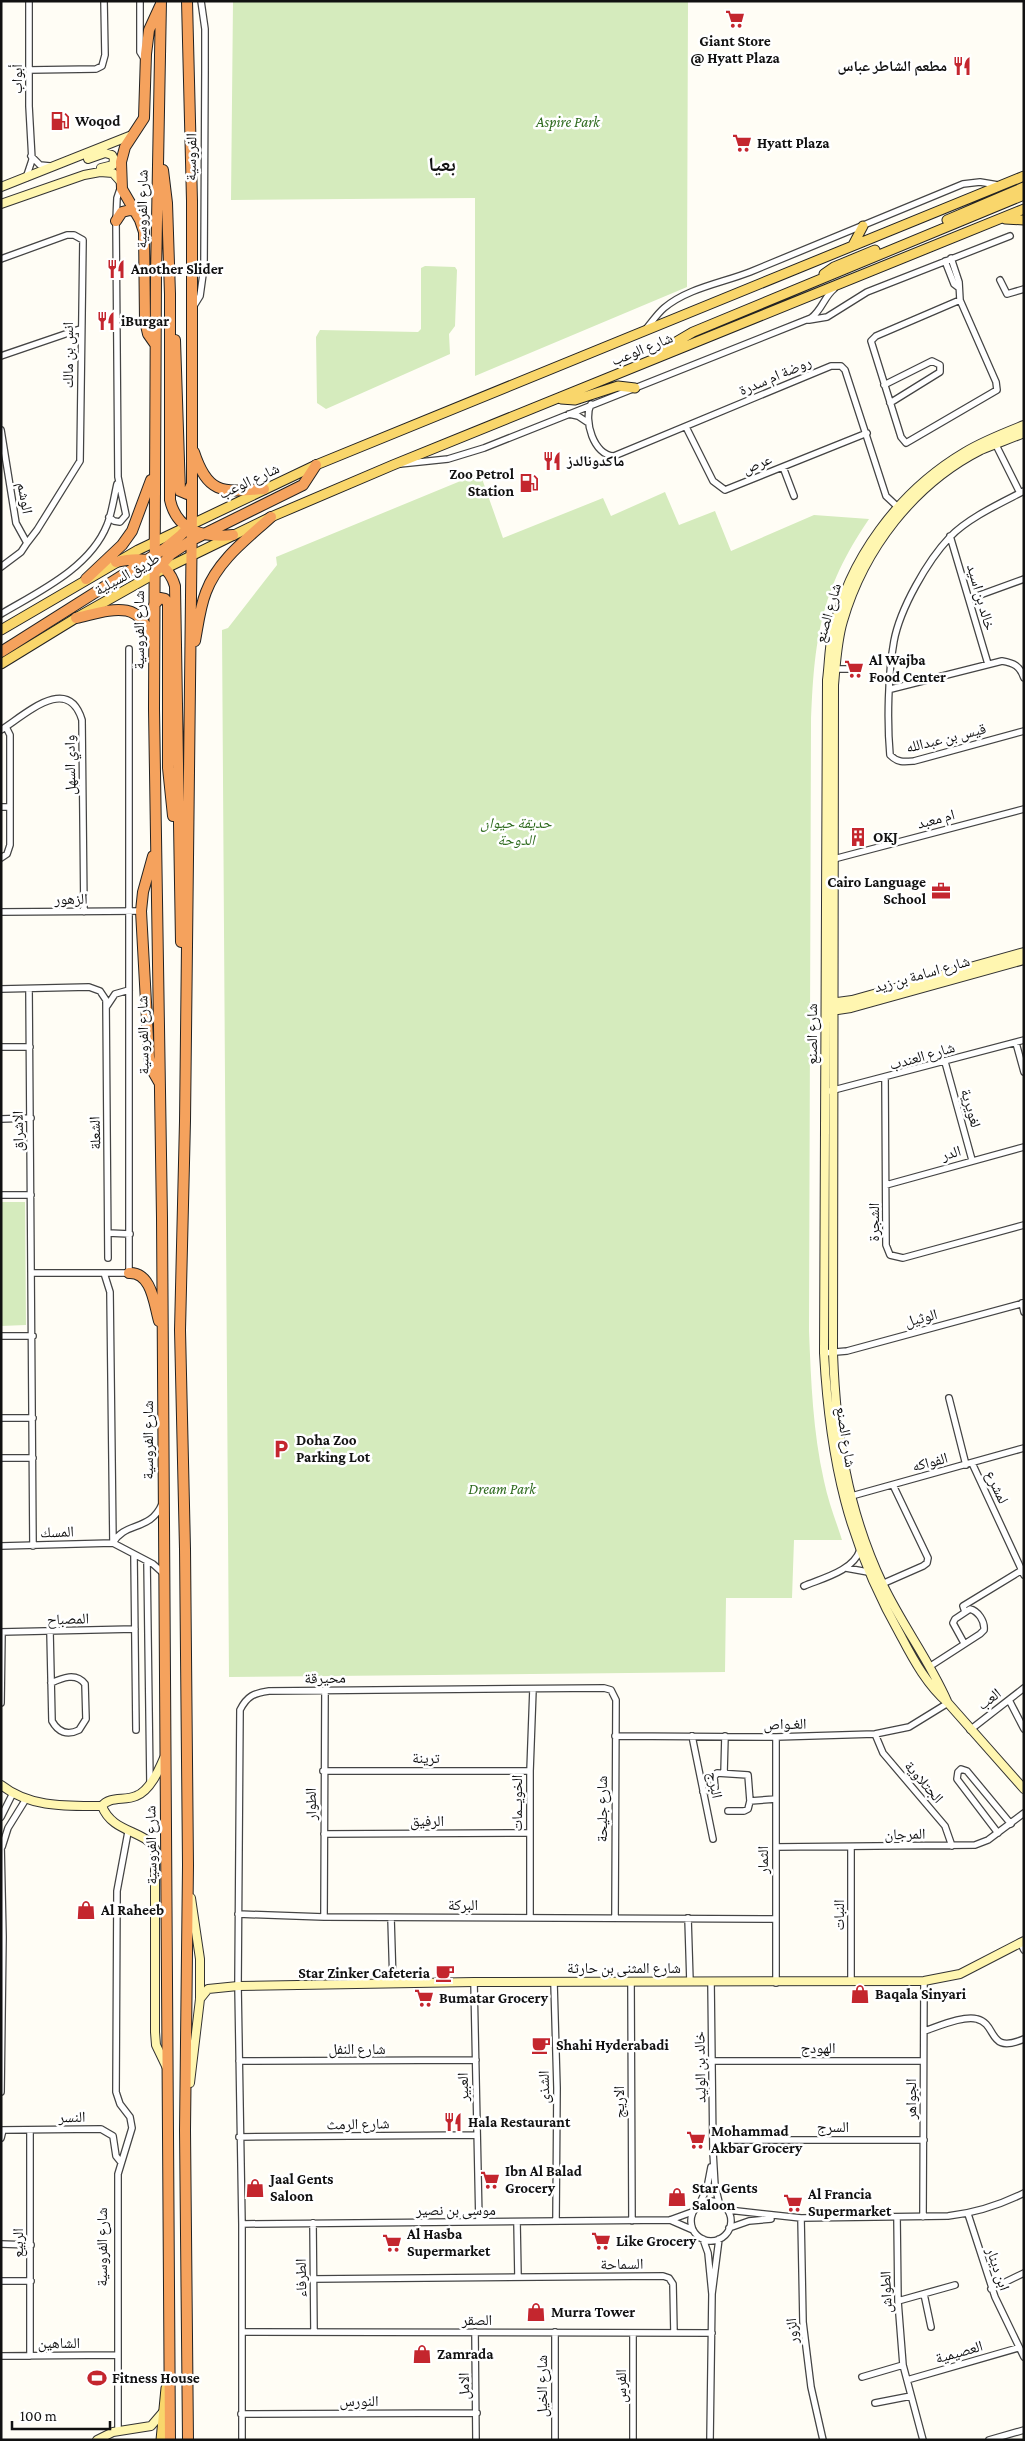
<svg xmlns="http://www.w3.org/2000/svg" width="1025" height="2441" font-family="'Crimson Pro','Noto Naskh Arabic',serif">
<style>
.green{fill:#d5ebbd}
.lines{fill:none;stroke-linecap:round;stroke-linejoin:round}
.street-casing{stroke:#444;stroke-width:8}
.secondary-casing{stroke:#333;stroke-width:10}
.primary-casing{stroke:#222;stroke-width:11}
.highway-casing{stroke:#222;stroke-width:12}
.street{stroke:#fff;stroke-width:5.5}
.secondary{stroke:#fff6b0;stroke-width:8}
.primary{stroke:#f9d66b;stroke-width:9}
.highway{stroke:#f5a25d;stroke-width:10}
.labels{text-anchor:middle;stroke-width:5;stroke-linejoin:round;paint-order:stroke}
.poi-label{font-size:15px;font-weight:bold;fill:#111;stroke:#fff;text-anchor:start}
.street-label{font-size:15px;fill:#111;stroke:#fff}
.park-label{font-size:15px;font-style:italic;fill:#2f6b1f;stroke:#fff}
.district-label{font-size:20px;font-weight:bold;fill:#111;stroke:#fff}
</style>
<rect width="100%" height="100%" fill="#fffdf5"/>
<path class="green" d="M233,1H688L687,287L475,376V198L231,200Z
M425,266L455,267L457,270L455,326L449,334L450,354L326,409L317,403L316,337L320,330L418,332L421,329V268Z
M480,473L503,538L603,498L611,516L665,492L679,525L715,511L731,551L814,515L869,519C820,591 814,640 811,725L809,1331C811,1382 813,1432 824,1481C828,1501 836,1521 842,1540H794L792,1598H726L725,1672L229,1677L222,630L228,628L277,565L276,557Z
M1,1202H25L26,1325L1,1326Z"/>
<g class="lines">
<g class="street-casing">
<path id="street" d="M140,1V52L145,60
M29,70L96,69L102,66L105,55L104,1
M31,156L40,165L50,166
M26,178L32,160L29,106V1
M951,258L959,282L960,300L996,382L997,390L906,443L901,437L871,341L876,336L960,300
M1,259L67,235H74L83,240L80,461L37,530L27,543
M945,261L954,284L958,287
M1000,280L1007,294L1024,289
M192,309L200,296L204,267L205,71V29L201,1
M809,320L827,317L867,292L1010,236
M646,329C652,322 657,314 664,308C688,288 722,283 750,272L963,184L980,182L998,185
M1,356L80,329
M884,385L932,361L940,365V372L890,403
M591,404C583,420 594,456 614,456L831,366H841L845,370L886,496L901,510
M569,414L578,416L587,422
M686,427L713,481L725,490L867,433
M1,430L16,523L27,543L21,552L1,567
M994,441L1020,493
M400,464L448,459L484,448L811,318C822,310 824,297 834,289
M783,467L794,496
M1024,491C1001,503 968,518 950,537C927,561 900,609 894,641C888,674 887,722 890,755C898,763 904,762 914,761L1024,731
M109,517L114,521L120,522L126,515L118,477L116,221L117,198L121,186
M950,536L988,664
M969,599L1024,579
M1,614C38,592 90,568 107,525C112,513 114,497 117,484
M835,669H848
M891,689L1002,661C1014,663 1020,666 1024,678
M1,730C26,714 68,674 82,720L84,912
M1,807H10
M1,858L7,854L10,845V735L6,727
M830,860L1024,809
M1,912L141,911
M1,989L89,987L100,991L106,1000L108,1258
M29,989L33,1546
M107,1006L115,994L129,990
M1016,1043L1024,1072
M1,1047H30
M945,1062L972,1160
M885,1079L886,1245L890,1255L903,1258L1024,1225
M830,1091L1024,1040
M1,1119L31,1118
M886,1185L1024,1147
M1,1195H31
M108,1233L130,1234
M32,1273H129V649
M104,1273L110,1292L113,1543
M1022,1303L1024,1312
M1,1336H33
M824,1353L847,1351L1024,1303
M949,1398L966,1465
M1,1418H33
M1,1458H33
M972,1463L1024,1575
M848,1497L1024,1448
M113,1543C125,1521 150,1532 162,1504
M1,1546L113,1543L153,1564L164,1574
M134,1556L136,1730
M147,1561L150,1783
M846,1568L868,1572
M882,1584L923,1566L927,1563L928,1558L893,1485
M804,1586C823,1578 853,1571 860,1550
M965,1612L963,1606L1022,1570
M1,1632L135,1629
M50,1632L52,1721C58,1732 67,1736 79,1730L86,1719L85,1684C76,1672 62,1678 51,1683
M929,1667L980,1634L984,1630C985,1621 978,1611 970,1609L955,1619L953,1623L964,1643
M1009,1700L1024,1729
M1,1703L2,1632
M970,1730L1024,1688
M875,1734L883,1753L945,1826L952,1846
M615,1736L776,1737L875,1734L909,1727L948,1703
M692,1736L713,1839
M323,1771H530
M724,1773L725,1736
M703,1792L715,1788L714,1777L717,1773L748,1775L750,1801L748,1809L744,1811H728
M750,1801L776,1799
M1,1817L13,1793
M998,1833L957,1779L958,1772L961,1769L967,1771L1011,1824
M324,1834L529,1833
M1,1844L3,1937L1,2092
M2,1847L8,1828L26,1799
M776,1847L975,1845L988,1840L1024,1813
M851,1847V1982
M238,1914L324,1917L776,1919
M324,1917L325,1690
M391,1918L393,1984
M530,1918V1771L533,1689
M688,1918L690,1982
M1020,1942L1024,1950
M474,1982L479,2222
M631,1982L632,2221
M711,1982L713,2152L715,2186L719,2202
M554,1983L557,2088L556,2221
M776,1983V1737
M924,2031C937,2027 964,2015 977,2019C998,2024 987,2055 1024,2039
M239,2061L476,2060
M712,2061H923
M1,2130L101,2129L113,2136L116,2156L120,2161
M30,2130V2356
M239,2137L477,2135
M1,2138L3,2130
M713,2140H924
M691 2221a20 20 0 1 1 40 0a20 20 0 1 1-40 0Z
M699,2205L707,2188L711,2167
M728,2210L801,2218L948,2216C975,2213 1000,2205 1024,2193
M968,2214L995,2297L1024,2357
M897,2217L898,2301L903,2365L923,2440
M923,2217L924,1981
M801,2218L803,2322L811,2387L823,2440
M670,2220L693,2230
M517,2222L518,2277
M313,2223L314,2332
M242,2224L670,2220L692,2212
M729,2228L749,2221L771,2219
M703,2239L708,2253L712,2294L719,2239
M1,2244L31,2245
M313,2279L663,2276L669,2278L673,2284L674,2333
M1,2281H31
M991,2289L1024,2273
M924,2294L931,2327
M898,2301L955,2285
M242,2332L712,2333
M475,2332L476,2440
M633,2333V2440
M1,2356L117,2355
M862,2377L903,2365
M907,2380L1018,2348
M875,2403L911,2396
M241,2414L477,2413
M118,2431V2174L132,2128L130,2117L120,2104L116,2092L117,1891L128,1832
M242,2440V2224L238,1986L240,1710C247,1696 254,1693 269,1691L604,1688L611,1690L616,1700L615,1918
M555,2440V2332
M710,2440L712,2294
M989,2440L1024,2430"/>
</g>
<g class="secondary-casing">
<path id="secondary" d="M88,159L105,153L112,155L114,159L113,165L101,168
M1,187L132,135
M1,204L84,175L100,172L113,173L121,182
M1024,425C1004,433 983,441 965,452C899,491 848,559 832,635C829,649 829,665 827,680L824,1353C830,1461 848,1543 902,1638C914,1661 928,1686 948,1703L1024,1789
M830,1003L852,1000L1024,952
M831,1011L851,1008L1024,960
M947,1701C929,1660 902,1625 883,1585C847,1509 836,1435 833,1353L834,685C836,663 837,641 843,621C864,549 914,484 981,450C995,444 1010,439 1024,433
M1,1785C30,1808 67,1806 102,1806C109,1796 125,1801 136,1796C150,1791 159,1770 164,1758
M102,1806C112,1833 145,1830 155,1849V2032L156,2045L167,2068
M200,1999L208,1989L238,1986L474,1982L924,1981L960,1974L1024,1941
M190,2083L200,1999V1959L191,1898
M97,2440L113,2432L151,2426L163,2412"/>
</g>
<g class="primary-casing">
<path id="primary" d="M1005,219L1024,220
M947,220L1024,187
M853,245L863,226
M824,274L834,267L875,250
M664,353L676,342L693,332L1024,195
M561,399L575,400L618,386L635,388
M1,630L138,550L316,465L1024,176
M1,664L76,618L154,574L271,517L393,465L1024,209
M161,2440L166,2388"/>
</g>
<g class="highway-casing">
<path id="highway" d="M161,1L156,275L154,709L162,1218L170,2440
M187,1L192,201V509L185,1121L180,1330L185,1549L188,1865L185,2130L188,2440
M163,170L167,203L170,294V500C177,531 204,538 233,535
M116,221L122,212L130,210L135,211
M175,340L180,491L187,494L191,486
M155,344L148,334L145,321L144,232L140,220L122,189L121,162L125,147L144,118L146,54L149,30L160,6
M194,452C208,495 223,492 264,489
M116,562C141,556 167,558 175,586L181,942
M158,569L171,554L192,540L303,485L316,465
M86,579L122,545L132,531L151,480
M154,605L160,598L165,599L168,603V768L173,816
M76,618C108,611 141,596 151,641
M195,641C198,625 200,607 206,592C218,560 247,539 271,517
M1,652L164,549L181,535L191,524
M153,856L143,892L141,911L149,1057L151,1068L159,1082
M129,1273C152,1272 154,1304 159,1321"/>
</g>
<use href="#street" class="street"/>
<use href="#secondary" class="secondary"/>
<use href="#primary" class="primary"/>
<use href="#highway" class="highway"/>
</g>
<defs>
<g id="supermarket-bare" transform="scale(1.5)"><path d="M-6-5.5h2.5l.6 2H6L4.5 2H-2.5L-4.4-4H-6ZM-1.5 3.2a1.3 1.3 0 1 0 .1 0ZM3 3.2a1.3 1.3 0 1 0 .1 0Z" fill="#c4262e" stroke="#fff" stroke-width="2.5" paint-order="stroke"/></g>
<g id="restaurant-bare" transform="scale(1.5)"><path d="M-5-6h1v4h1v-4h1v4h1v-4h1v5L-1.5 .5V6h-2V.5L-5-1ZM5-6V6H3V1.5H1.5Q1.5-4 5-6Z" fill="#c4262e" stroke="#fff" stroke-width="2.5" paint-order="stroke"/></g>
<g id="fuel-bare" transform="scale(1.5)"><path d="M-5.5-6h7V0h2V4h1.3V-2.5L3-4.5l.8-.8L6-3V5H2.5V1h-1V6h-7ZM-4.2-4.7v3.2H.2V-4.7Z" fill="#c4262e" stroke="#fff" stroke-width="2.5" paint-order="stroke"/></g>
<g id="building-bare" transform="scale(1.5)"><path d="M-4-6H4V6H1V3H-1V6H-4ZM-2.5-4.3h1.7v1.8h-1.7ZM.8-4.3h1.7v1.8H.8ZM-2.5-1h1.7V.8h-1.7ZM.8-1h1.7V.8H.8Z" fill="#c4262e" stroke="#fff" stroke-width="2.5" paint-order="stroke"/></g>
<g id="office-bare" transform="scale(1.5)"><path d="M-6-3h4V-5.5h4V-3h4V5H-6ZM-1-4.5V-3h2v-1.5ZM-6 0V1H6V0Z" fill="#c4262e" stroke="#fff" stroke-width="2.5" paint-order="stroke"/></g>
<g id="parking-bare" transform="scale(1.5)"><path d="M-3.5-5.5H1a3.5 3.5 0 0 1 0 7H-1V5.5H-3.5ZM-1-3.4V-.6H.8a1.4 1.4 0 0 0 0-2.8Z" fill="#c4262e" stroke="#fff" stroke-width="2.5" paint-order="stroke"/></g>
<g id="shop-bare" transform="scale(1.5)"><path d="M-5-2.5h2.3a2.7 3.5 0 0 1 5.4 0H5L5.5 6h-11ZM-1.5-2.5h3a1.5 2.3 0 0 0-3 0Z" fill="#c4262e" stroke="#fff" stroke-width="2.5" paint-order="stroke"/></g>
<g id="cafe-bare" transform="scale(1.5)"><path d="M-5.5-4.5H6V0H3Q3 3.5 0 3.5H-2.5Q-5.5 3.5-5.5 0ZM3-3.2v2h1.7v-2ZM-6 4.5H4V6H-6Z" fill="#c4262e" stroke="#fff" stroke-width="2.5" paint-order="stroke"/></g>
<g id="stadium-bare" transform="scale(1.5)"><path d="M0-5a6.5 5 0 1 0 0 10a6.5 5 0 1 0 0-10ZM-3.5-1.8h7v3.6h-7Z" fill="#c4262e" stroke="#fff" stroke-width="2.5" paint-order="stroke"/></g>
</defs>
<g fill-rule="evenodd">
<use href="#supermarket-bare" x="735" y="19"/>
<use href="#restaurant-bare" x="962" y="66"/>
<use href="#fuel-bare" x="60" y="121"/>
<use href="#supermarket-bare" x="742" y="143"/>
<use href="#restaurant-bare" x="116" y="269"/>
<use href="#restaurant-bare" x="106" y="321"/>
<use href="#restaurant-bare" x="552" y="461"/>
<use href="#fuel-bare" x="529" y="483"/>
<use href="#supermarket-bare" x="854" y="669"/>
<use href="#building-bare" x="858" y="837"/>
<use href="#office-bare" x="941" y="891"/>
<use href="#parking-bare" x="281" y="1449"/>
<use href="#shop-bare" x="86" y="1910"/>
<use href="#cafe-bare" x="445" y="1973"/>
<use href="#shop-bare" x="860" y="1994"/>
<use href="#supermarket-bare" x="424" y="1998"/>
<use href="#cafe-bare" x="541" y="2045"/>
<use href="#restaurant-bare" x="453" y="2122"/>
<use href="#supermarket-bare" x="696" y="2140"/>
<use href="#supermarket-bare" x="490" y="2180"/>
<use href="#shop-bare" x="255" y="2188"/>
<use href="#shop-bare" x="677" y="2197"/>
<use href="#supermarket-bare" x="793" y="2203"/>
<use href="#supermarket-bare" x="601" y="2241"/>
<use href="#supermarket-bare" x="392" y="2243"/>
<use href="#shop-bare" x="536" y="2312"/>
<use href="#shop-bare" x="422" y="2354"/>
<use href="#stadium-bare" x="97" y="2378"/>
</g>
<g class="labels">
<g class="poi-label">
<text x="735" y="46" text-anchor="middle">Giant Store<tspan x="735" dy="17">@ Hyatt Plaza</tspan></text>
<text x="947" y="71" text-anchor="end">مطعم الشاطر عباس</text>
<text x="75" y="126">Woqod</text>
<text x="757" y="148">Hyatt Plaza</text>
<text x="131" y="274">Another Slider</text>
<text x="121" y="326">iBurgar</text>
<text x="567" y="466">ماكدونالدز</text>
<text x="514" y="479" text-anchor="end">Zoo Petrol<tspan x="514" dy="17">Station</tspan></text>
<text x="869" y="665">Al Wajba<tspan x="869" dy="17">Food Center</tspan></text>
<text x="873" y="842">OKJ</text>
<text x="926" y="887" text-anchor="end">Cairo Language<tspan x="926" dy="17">School</tspan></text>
<text x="296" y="1445">Doha Zoo<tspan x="296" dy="17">Parking Lot</tspan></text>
<text x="101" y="1915">Al Raheeb</text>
<text x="430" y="1978" text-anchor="end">Star Zinker Cafeteria</text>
<text x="875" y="1999">Baqala Sinyari</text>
<text x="439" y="2003">Bumatar Grocery</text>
<text x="556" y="2050">Shahi Hyderabadi</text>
<text x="468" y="2127">Hala Restaurant</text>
<text x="711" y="2136">Mohammad<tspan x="711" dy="17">Akbar Grocery</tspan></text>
<text x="505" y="2176">Ibn Al Balad<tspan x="505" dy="17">Grocery</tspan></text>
<text x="270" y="2184">Jaal Gents<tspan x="270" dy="17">Saloon</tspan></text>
<text x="692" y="2193">Star Gents<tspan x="692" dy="17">Saloon</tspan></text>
<text x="808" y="2199">Al Francia<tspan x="808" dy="17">Supermarket</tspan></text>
<text x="407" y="2239">Al Hasba<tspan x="407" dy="17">Supermarket</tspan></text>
<text x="616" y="2246">Like Grocery</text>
<text x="551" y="2317">Murra Tower</text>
<text x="437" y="2359">Zamrada</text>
<text x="112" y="2383">Fitness House</text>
</g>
<g class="street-label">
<text transform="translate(17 79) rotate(-90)" y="5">أبواب</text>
<text transform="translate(191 157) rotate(-89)" y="5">الفروسية</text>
<text transform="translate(142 209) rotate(-89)" y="5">شارع الفروسية</text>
<text transform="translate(642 349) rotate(-22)" y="5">شارع الوعب</text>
<text transform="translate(68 355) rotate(-90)" y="5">انس بن مالك</text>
<text transform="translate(775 376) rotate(-23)" y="5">روضة ام سدرة</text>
<text transform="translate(757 464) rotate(-22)" y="5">عرص</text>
<text transform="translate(249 481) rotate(-25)" y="5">شارع الوعب</text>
<text transform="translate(25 498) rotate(80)" y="5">الوشم</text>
<text transform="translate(127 574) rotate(-29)" y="5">طريق السيلية</text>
<text transform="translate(981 597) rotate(74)" y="5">خالد بن اسيد</text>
<text transform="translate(828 613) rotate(-74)" y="5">شارع الصنع</text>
<text transform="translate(139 630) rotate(-90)" y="5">شارع الفروسية</text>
<text transform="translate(946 738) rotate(-14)" y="5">قيس بن عبدالله</text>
<text transform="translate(70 765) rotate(-91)" y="5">وادي السهل</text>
<text transform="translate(936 819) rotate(-15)" y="5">ام معبد</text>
<text transform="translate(71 899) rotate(-1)" y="5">الزهور</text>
<text transform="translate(922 974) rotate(-16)" y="5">شارع اسامة بن زيد</text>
<text transform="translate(812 1034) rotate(-90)" y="5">شارع الصنع</text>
<text transform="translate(143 1035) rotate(-91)" y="5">شارع الفروسية</text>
<text transform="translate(922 1056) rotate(-16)" y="5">شارع العندب</text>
<text transform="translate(971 1108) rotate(74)" y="5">لغويرية</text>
<text transform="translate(18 1131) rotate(-91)" y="5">الاشراق</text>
<text transform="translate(95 1133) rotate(-92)" y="5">الشعلة</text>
<text transform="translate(951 1153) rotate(-16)" y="5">الدر</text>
<text transform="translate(874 1222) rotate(-90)" y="5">الشجرة</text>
<text transform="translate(921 1318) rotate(-15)" y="5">الوثيل</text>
<text transform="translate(846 1437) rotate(81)" y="5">شارع الصنع</text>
<text transform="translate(148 1440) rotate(-90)" y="5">شارع الفروسية</text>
<text transform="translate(930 1462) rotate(-15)" y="5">الفواكه</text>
<text transform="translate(997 1487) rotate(65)" y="5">لمشرع</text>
<text transform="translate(57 1532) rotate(-2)" y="5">المسك</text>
<text transform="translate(68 1619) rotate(-2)" y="5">المصباح</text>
<text transform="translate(325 1678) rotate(-1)" y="5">محيرقة</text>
<text transform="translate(989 1699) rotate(-38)" y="5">العب</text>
<text transform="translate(785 1724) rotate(-1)" y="5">الغـواص</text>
<text x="426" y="1763">ترينة</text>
<text transform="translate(924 1782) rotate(49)" y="5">الجتلاوية</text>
<text transform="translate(715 1785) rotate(79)" y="5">البرج</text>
<text transform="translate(517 1803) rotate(-90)" y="5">الخويــمات</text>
<text transform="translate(311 1804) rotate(-91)" y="5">الطوار</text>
<text transform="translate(602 1809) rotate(-90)" y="5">شارع جليحة</text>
<text x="427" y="1826">الرفيق</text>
<text transform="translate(905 1834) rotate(-1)" y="5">المرجان</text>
<text transform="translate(151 1845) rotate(-91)" y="5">شارع الفروسية</text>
<text transform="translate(763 1860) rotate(-90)" y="5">الثمار</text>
<text x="463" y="1910">البركة</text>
<text transform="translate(839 1915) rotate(-90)" y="5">النبات</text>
<text x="624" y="1973">شارع المثنى بن حارثة</text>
<text x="818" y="2053">الهودج</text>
<text x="357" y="2054">شارع النفل</text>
<text transform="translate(700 2067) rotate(-91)" y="5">خالد بن الوليد</text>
<text transform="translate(463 2087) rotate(-91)" y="5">العبير</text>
<text transform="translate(544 2087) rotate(-91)" y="5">الشذى</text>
<text transform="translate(911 2099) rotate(-90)" y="5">الجواهر</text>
<text transform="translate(619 2102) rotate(-90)" y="5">الاريج</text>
<text transform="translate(72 2117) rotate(-1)" y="5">النسر</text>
<text transform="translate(358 2124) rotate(-1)" y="5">شارع الرمث</text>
<text x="833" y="2132">السرج</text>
<text x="456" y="2215">موسى بن نصير</text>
<text transform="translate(18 2243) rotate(-90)" y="5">الربيع</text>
<text transform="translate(102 2247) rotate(-90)" y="5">شارع الفروسية</text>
<text transform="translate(622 2264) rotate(-1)" y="5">السماحة</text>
<text transform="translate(998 2269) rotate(71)" y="5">ابن دينار</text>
<text transform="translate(301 2278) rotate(-91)" y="5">الطرفاء</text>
<text transform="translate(886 2292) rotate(-92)" y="5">الطواش</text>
<text x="477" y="2325">الصقر</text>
<text transform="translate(792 2331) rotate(-95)" y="5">الزور</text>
<text x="59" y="2348">الشاهين</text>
<text transform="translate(959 2352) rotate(-16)" y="5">العصيمية</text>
<text transform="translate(464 2386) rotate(-91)" y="5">الامل</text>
<text transform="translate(542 2386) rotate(-90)" y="5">شارع الخيل</text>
<text transform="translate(621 2386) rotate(-90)" y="5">الفرس</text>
<text x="359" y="2406">النورس</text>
</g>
<g class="park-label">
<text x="568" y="127">Aspire Park</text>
<text x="516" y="828">حديقة حيوان<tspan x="516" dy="17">الدوحة</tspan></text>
<text x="502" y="1494">Dream Park</text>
</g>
<g class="district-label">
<text x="442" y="171">بعيا</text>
</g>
</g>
<rect width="1025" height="2441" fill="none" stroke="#111111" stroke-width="5"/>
<path d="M12 2421v8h98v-8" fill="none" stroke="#111111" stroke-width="2.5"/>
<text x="20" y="2421" font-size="15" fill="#111111" stroke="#ffffff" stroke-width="4" paint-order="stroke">100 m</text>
</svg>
